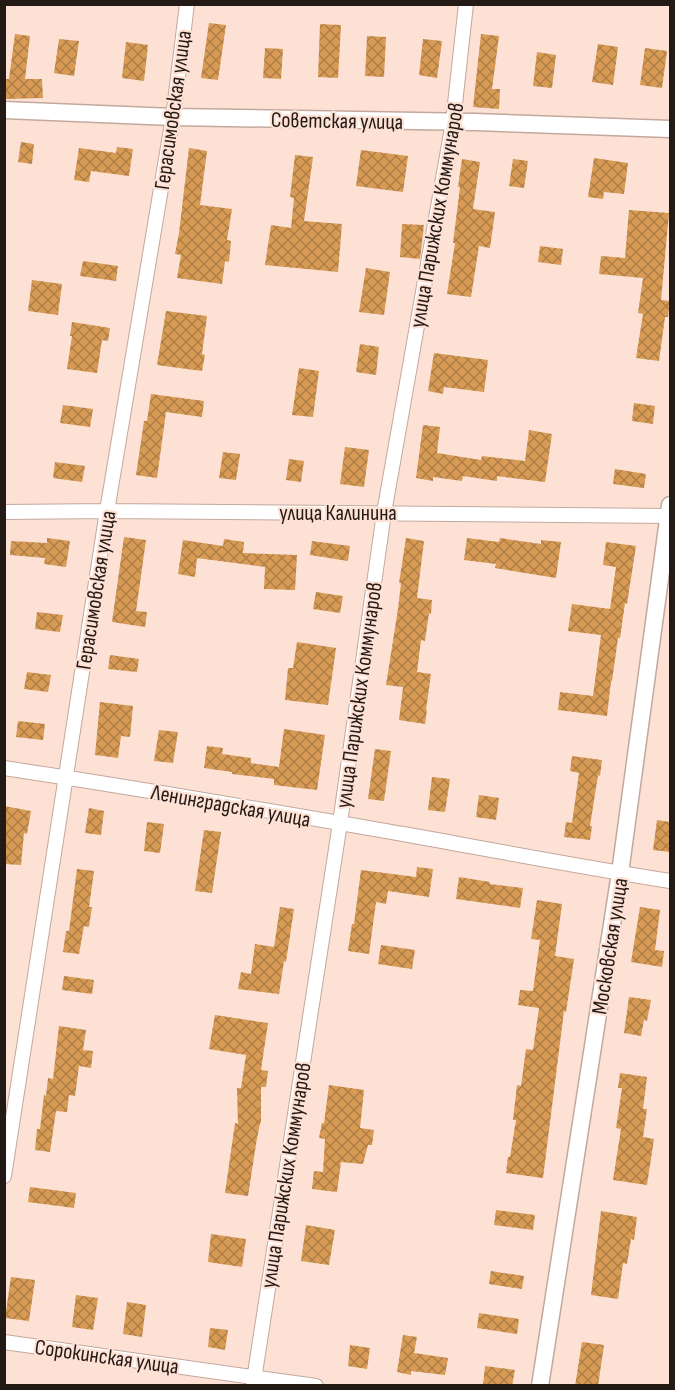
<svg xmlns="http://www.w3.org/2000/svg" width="675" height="1390" font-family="'Sofia Sans Condensed',sans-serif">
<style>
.building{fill:url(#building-cross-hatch)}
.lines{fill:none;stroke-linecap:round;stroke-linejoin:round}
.minor-casing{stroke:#c3a89d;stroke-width:16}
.tertiary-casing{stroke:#c3a89d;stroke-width:19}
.minor{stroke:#fff;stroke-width:14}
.tertiary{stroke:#fff;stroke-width:16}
.labels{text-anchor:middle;stroke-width:4.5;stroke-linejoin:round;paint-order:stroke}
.street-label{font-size:22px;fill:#231915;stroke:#fde1d5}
</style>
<defs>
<pattern id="building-cross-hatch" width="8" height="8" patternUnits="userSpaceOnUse" patternTransform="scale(1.5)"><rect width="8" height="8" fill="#d79b55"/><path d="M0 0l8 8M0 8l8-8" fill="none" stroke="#ae7e45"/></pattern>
</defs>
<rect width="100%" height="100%" fill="#fde1d5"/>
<path class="building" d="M209,23L226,25L218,80L201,78Z
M320,24L341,25L338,78L318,77Z
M15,34L30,36L25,79H42L43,98L5,99L4,79H9Z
M481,34L499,36L492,89H500L499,109L473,107Z
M367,36L386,37L384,77L365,76Z
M59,39L79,41L74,76L54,73Z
M423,39L442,41L437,78L419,75Z
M126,42L148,45L144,81L122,78Z
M598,44L618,47L613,85L592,82Z
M265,48L283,49L281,79L263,78Z
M645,48L667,51L662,88L640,85Z
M537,52L556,55L552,88L533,86Z
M21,142L34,144L32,164L18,162Z
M117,147L133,149L129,176L91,171L89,182L74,180L79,148L116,153Z
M189,148L207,151L200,205L232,209L227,240L231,241L229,262L225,261L222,284L177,278L181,255L175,254L179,233Z
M361,150L408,156L403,192L356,186Z
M295,155L313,157L304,221L342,224L338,272L265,265L271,225L291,228L294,198L290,197Z
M594,158L628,163L624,194L604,192L603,199L588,197Z
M462,159L480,162L473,209L495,212L490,248L479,246L471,297L447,294L455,243H453L460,187H458Z
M513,159L528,161L524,188L509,186Z
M629,210L669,213L661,300L670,301L668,317H665L659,361L636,358L643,314L638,313L643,278L599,274L601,256L625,258Z
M402,224L424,225L420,259L400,257Z
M540,246L563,249L561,265L538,262Z
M83,261L118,266L116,281L80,276Z
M366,268L390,272L384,315L359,312Z
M32,280L62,284L58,315L28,311Z
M166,311L207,316L202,354L205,355L202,371L157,365Z
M72,322L110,328L108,341L102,340L97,373L67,369L72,336H70Z
M360,344L379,347L376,375L356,372Z
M434,353L488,360L484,392L444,387L443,394L428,391Z
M299,368L319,371L313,417L292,415Z
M151,394L204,401L202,417L166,412L157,478L136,475L144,421H147Z
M634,403L655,406L653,424L632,421Z
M63,405L93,409L90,427L60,423Z
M423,425L440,427L437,453L481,460L482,456L525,461L529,430L552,434L545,482L497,476V481L463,476L462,481L433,477V481L416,478Z
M345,447L369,450L364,487L340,484Z
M223,452L240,454L236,480L219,478Z
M289,459L304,461L301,482L286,480Z
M55,462L85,466L82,482L53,478Z
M615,469L646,474L644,488L613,484Z
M124,537L146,540L136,611L147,612L145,627L112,622Z
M47,538L70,541L66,567L44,564L45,558L10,555L11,541L47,543Z
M406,538L424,541L417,598L432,600L431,614L429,613L425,641L421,640L417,672L431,674L426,710H427L425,724L399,720L403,687L386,685L398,609L401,583H399Z
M467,538L499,542L500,538L541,544V540L561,542L556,578L495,568L496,564L464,560Z
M224,539L244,542L243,553L297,555L295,590L264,589L265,567L197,558L195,577L178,574L183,540L223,546Z
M312,541L350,546L348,561L310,555Z
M606,542L636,546L627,604L625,603L620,638H618L612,681H611L607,716L558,710L560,692L593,696L601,635L568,631L572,604L610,609L616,567L603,565Z
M316,592L343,596L340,613L313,609Z
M37,612L63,615L60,632L35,629Z
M297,642L336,648L328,705L285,700L288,668H293Z
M110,655L139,659L137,672L108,669Z
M27,672L51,675L48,692L24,689Z
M100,702L133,706L130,737L121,736L118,758L95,755Z
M18,721L45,724L43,740L16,737Z
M284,729L325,735L317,790L274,785V779L232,774V772L204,768L207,746L223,748L222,754L251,758V763L279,767Z
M159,730L178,732L173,763L154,761Z
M375,749L391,751L384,801L368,799Z
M572,756L602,760L600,776L598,775L590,826H592L590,840L564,837L566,822L572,823L579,773L570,771Z
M432,777L450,779L445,812L428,810Z
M479,795L499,798L496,820L476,817Z
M4,806L31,811L27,834L24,833L21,865L4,864Z
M89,808L104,811L101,835L85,833Z
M657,820L670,822L669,852L653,850Z
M147,822L164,824L160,853L144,851Z
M204,830L221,832L212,893L195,891Z
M417,867L433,869L429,897L388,891L386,904L376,902L369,954L348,951L352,924H354L361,870L416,877Z
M77,869L94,871L89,907H92L89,927L84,926L79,954L63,952L66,931H69Z
M459,877L490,882V884L523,888L520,908L456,899Z
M537,900L562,904L555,956L574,959L566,1012L564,1011L543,1178L506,1173L508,1157H510L516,1120H513L517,1085L521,1086L526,1049L533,1050L539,1008L518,1005L520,990L533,991L540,940L531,939Z
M280,907L294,909L286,962L284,961L279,994L238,989L241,972L251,974L255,944L274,947Z
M640,907L660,910L655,950L664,951L662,967L631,962Z
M381,945L415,950L412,969L378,964Z
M64,976L94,980L92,994L62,990Z
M629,997L651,1000L647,1021L644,1020L641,1036L624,1033Z
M215,1015L268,1023L261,1070L268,1071L266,1087H261V1123H260L256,1144L248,1196L225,1193L235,1123L238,1124L237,1088H241L246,1055L209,1049Z
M59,1026L86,1030L83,1050L93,1051L91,1068L79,1066L75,1096L69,1095L67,1112L56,1111L50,1152L35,1150L37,1129H40L44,1095L46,1096L48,1078L53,1079Z
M620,1073L647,1077L643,1109H647L643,1137L654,1139L647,1185L613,1180L621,1129L616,1128L622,1088H618Z
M329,1085L364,1090L360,1128L374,1130L372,1145H368L363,1164L341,1162L337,1192L312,1189L314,1171L323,1172L325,1139L319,1138L322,1123H324Z
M30,1187L76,1193L74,1208L28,1202Z
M496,1210L535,1215L533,1230L494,1225Z
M601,1211L637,1217L634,1240L631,1239L627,1264L623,1263L618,1299L591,1295Z
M306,1225L335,1230L329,1265L301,1261Z
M211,1234L246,1239L242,1267L208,1262Z
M491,1271L524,1276L522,1289L489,1284Z
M11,1277L35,1280L29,1321L5,1318Z
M76,1295L98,1298L93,1330L72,1327Z
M127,1302L146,1305L142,1337L123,1334Z
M479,1313L519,1319L517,1334L477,1328Z
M210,1328L228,1330L225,1350L208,1347Z
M403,1335L417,1337L414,1353L448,1358L445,1375L411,1371V1375L397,1372Z
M582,1342L604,1345L598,1386H575Z
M350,1345L370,1348L367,1369L348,1366Z
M485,1366L515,1370L512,1386L483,1385Z"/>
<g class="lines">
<g class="minor-casing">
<path id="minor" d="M4,512L107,511L670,516
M4,768C138,788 270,811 403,834C492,850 581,867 670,881
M4,1176L107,511L173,117L187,4
M4,1342L316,1386
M253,1386L340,823L384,513L453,122L466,4"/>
</g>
<g class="tertiary-casing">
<path id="tertiary" d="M4,110L173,117L475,122L670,129
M540,1386L620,873L670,505"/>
</g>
<use href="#minor" class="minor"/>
<use href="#tertiary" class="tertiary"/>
</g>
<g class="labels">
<g class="street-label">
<text transform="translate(172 110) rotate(-82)" y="8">Герасимовская улица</text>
<text transform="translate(337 120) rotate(1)" y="8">Советская улица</text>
<text transform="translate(436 215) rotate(-80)" y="8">улица Парижских Коммунаров</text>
<text x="338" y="520">улица Калинина</text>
<text transform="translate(95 590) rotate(-81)" y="8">Герасимовская улица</text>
<text transform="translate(358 695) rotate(-82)" y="8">улица Парижских Коммунаров</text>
<text transform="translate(231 805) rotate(10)" y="8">Ленинградская улица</text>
<text transform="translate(609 946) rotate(-81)" y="8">Московская улица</text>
<text transform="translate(285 1175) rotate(-81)" y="8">улица Парижских Коммунаров</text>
<text transform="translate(107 1356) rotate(8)" y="8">Сорокинская улица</text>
</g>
</g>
<rect width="675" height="1390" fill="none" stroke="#231915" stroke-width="12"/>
</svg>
